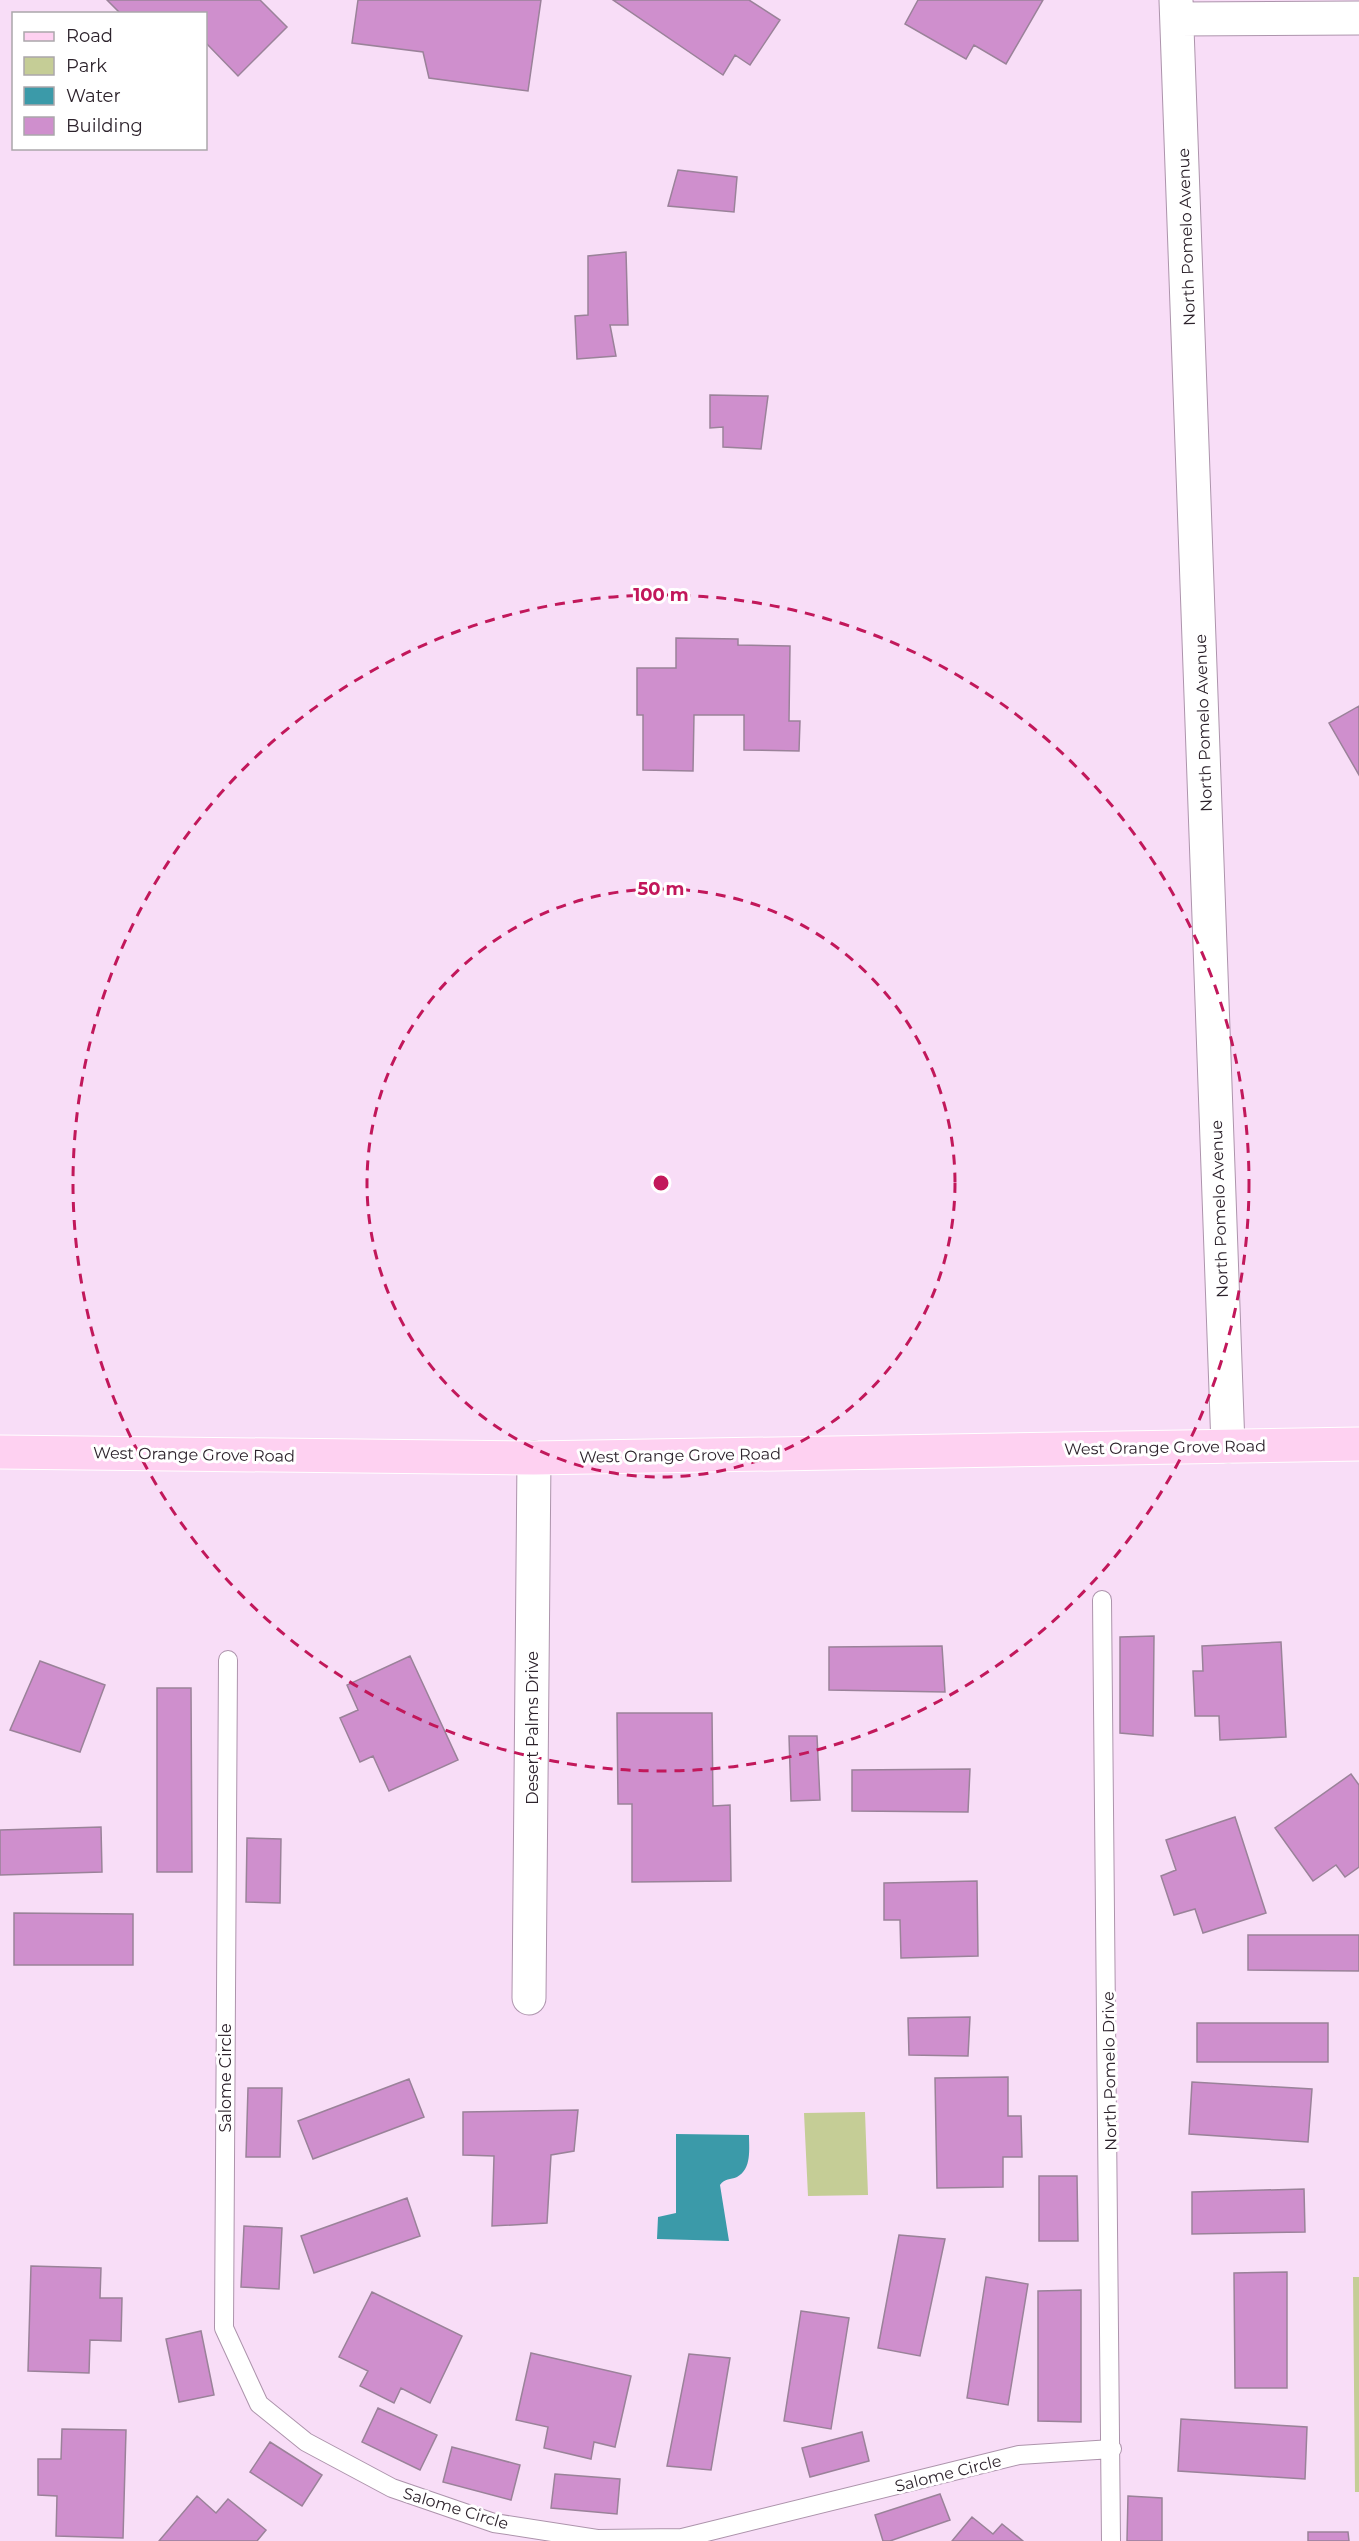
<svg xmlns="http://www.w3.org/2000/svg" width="1359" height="2541" font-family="Montserrat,sans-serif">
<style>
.green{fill:#c5cd96}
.water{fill:#3b9aa9}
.building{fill:#cf8fcd;stroke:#9a8299;stroke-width:1.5}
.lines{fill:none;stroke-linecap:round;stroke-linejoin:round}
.lane-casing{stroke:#ad94ac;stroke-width:20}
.street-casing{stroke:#ad94ac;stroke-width:35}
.primary-casing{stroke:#fff;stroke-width:35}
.lane{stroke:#fff;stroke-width:18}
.street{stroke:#fff;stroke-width:33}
.primary{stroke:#fed1f1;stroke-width:33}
.ring{fill:none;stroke:#c2185b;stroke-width:3;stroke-dasharray:10 8}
.labels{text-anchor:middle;stroke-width:6;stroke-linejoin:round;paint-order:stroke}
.street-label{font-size:16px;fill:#2d232c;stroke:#fff}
.centre{fill:#c2185b;stroke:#fff;stroke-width:3}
.ring-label{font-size:18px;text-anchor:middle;font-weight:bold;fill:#c2185b;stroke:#fff;stroke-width:6;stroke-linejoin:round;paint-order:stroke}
</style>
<rect width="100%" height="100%" fill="#f8ddf7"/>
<path class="green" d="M865,2112L868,2195L808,2196L804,2113Z
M1353,2277H1359V2492H1355Z"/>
<path class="water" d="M676,2134L749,2135C749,2149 752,2169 737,2177C730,2180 725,2178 720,2185L729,2241L657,2239L658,2217L676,2213Z"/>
<path class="building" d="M107,0H260L287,27L238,76L206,43V14H121Z
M358,0H541L528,91L429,78L423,52L352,43Z
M613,0H749L780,20L750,65L735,55L723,75Z
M918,0H1043L1006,64L974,45L966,59L905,24Z
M678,170L737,177L734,212L668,206Z
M626,252L628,325H610L616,356L577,359L575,316L588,315V256Z
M710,395L768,396L761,449L723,447V427L710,428Z
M676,638L738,639V645L790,646L789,721H800L799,751L744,750V715H694L693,771L643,770V715H637V668H676Z
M1359,706V775L1329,723Z
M1154,1636L1153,1736L1120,1733V1637Z
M1281,1642L1286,1737L1220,1740L1219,1716H1195L1193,1671H1203L1202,1646Z
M942,1646L945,1692L829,1690V1647Z
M410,1656L458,1760L389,1791L373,1756L360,1762L340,1718L358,1710L347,1685Z
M40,1661L105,1685L80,1752L10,1730Z
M157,1688H191L192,1872H157Z
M617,1713H712L713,1806L730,1805L731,1881L632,1882V1804H618Z
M789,1736H817L820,1800L791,1801Z
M970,1769L968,1812L852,1811V1770Z
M1351,1774L1359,1785V1867L1345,1877L1336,1865L1313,1881L1275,1828Z
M1235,1817L1266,1913L1203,1933L1195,1909L1174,1915L1161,1876L1176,1870L1166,1840Z
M101,1827L102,1872L0,1875V1830Z
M247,1838L281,1839L280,1903L246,1902Z
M977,1881L978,1956L901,1958L900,1920H884V1883Z
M14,1913L133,1914V1965H14Z
M1248,1935H1359V1971L1248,1970Z
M970,2017L968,2056L909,2055L908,2018Z
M1197,2023H1328V2062H1197Z
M1008,2077V2116H1021L1022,2157H1003V2187L937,2188L935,2078Z
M409,2079L424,2117L313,2159L298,2121Z
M1192,2082L1312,2089L1308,2142L1189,2134Z
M248,2088H282L280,2157H246Z
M578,2110L574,2151L551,2155L547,2223L492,2226L494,2156L463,2155V2112Z
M1039,2176H1077L1078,2241H1039Z
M1304,2189L1305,2232L1192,2234V2192Z
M407,2198L420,2236L314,2273L301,2236Z
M244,2226L282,2228L279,2289L241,2287Z
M899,2235L945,2239L920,2356L878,2348Z
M31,2266L101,2268L100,2298H122L121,2341L90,2340L89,2373L28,2371Z
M1287,2272V2388H1235L1234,2273Z
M986,2277L1028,2284L1008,2405L967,2398Z
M1081,2290V2422L1038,2421V2291Z
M372,2292L462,2336L430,2403L401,2388L394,2403L360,2386L368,2371L339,2357Z
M801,2311L849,2318L831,2429L784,2421Z
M201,2331L214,2395L179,2402L166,2339Z
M531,2353L631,2376L615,2447L594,2442L591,2459L544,2448L548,2427L516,2420Z
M689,2354L730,2358L711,2470L667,2466Z
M378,2408L437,2435L420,2470L362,2442Z
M1181,2419L1307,2427L1305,2479L1178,2471Z
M62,2429L126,2430L123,2538L56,2536L57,2496L38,2495V2459H61Z
M862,2432L869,2461L810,2477L802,2448Z
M270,2442L322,2475L302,2506L250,2472Z
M452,2447L520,2465L511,2500L443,2482Z
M555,2474L620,2479L617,2514L551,2508Z
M940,2494L950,2520L890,2541H883L875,2515Z
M197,2496L216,2513L228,2499L266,2530L257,2541H159Z
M1128,2496L1162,2498V2541H1127Z
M972,2517L993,2534L1002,2524L1023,2541H952Z
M1308,2532H1348L1349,2541H1308Z"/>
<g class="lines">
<g class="lane-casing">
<path id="lane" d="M1102,1600L1111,2541
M228,1660L224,2328L259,2404L306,2442L392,2488L494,2523L597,2539L682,2538L1019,2455L1112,2449"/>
</g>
<g class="street-casing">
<path id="street" d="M1176,0L1228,1446
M1178,19L1359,18
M529,1998L534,1458"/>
</g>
<g class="primary-casing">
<path id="primary" d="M0,1452L534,1458L1359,1444"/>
</g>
<use href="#lane" class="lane"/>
<use href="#street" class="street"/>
<use href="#primary" class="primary"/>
</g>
<g class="ring">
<circle cx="661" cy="1183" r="294"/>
<circle cx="661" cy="1183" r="588"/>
</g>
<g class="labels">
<g class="street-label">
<text transform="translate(1186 237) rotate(-92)" y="6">North Pomelo Avenue</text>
<text transform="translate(1203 723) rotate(-92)" y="6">North Pomelo Avenue</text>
<text transform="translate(1219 1209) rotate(-92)" y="6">North Pomelo Avenue</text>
<text transform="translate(1165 1447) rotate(-1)" y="6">West Orange Grove Road</text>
<text transform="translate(194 1454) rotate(1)" y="6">West Orange Grove Road</text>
<text transform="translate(680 1455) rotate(-1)" y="6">West Orange Grove Road</text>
<text transform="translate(532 1728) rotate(-90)" y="6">Desert Palms Drive</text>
<text transform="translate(1109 2071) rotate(-91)" y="6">North Pomelo Drive</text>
<text transform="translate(225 2078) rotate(-90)" y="6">Salome Circle</text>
<text transform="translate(948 2473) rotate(-14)" y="6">Salome Circle</text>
<text transform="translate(456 2508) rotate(17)" y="6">Salome Circle</text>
</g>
</g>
<circle cx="661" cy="1183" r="9" class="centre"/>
<g class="ring-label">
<text x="661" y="601">100 m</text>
<text x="661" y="895">50 m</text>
</g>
<rect x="12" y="12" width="195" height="138" fill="#ffffff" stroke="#aba7ab" stroke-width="1.5"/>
<rect x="24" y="32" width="30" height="9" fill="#fed1f1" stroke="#aba7ab" stroke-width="1.5"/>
<text x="66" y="42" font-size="18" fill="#2d232c">Road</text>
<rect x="24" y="57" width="30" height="18" fill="#c5cd96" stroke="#aba7ab" stroke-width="1.5"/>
<text x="66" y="72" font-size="18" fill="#2d232c">Park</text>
<rect x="24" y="87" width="30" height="18" fill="#3b9aa9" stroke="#aba7ab" stroke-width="1.5"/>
<text x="66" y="102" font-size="18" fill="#2d232c">Water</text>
<rect x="24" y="117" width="30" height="18" fill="#cf8fcd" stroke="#aba7ab" stroke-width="1.5"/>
<text x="66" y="132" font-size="18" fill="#2d232c">Building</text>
</svg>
